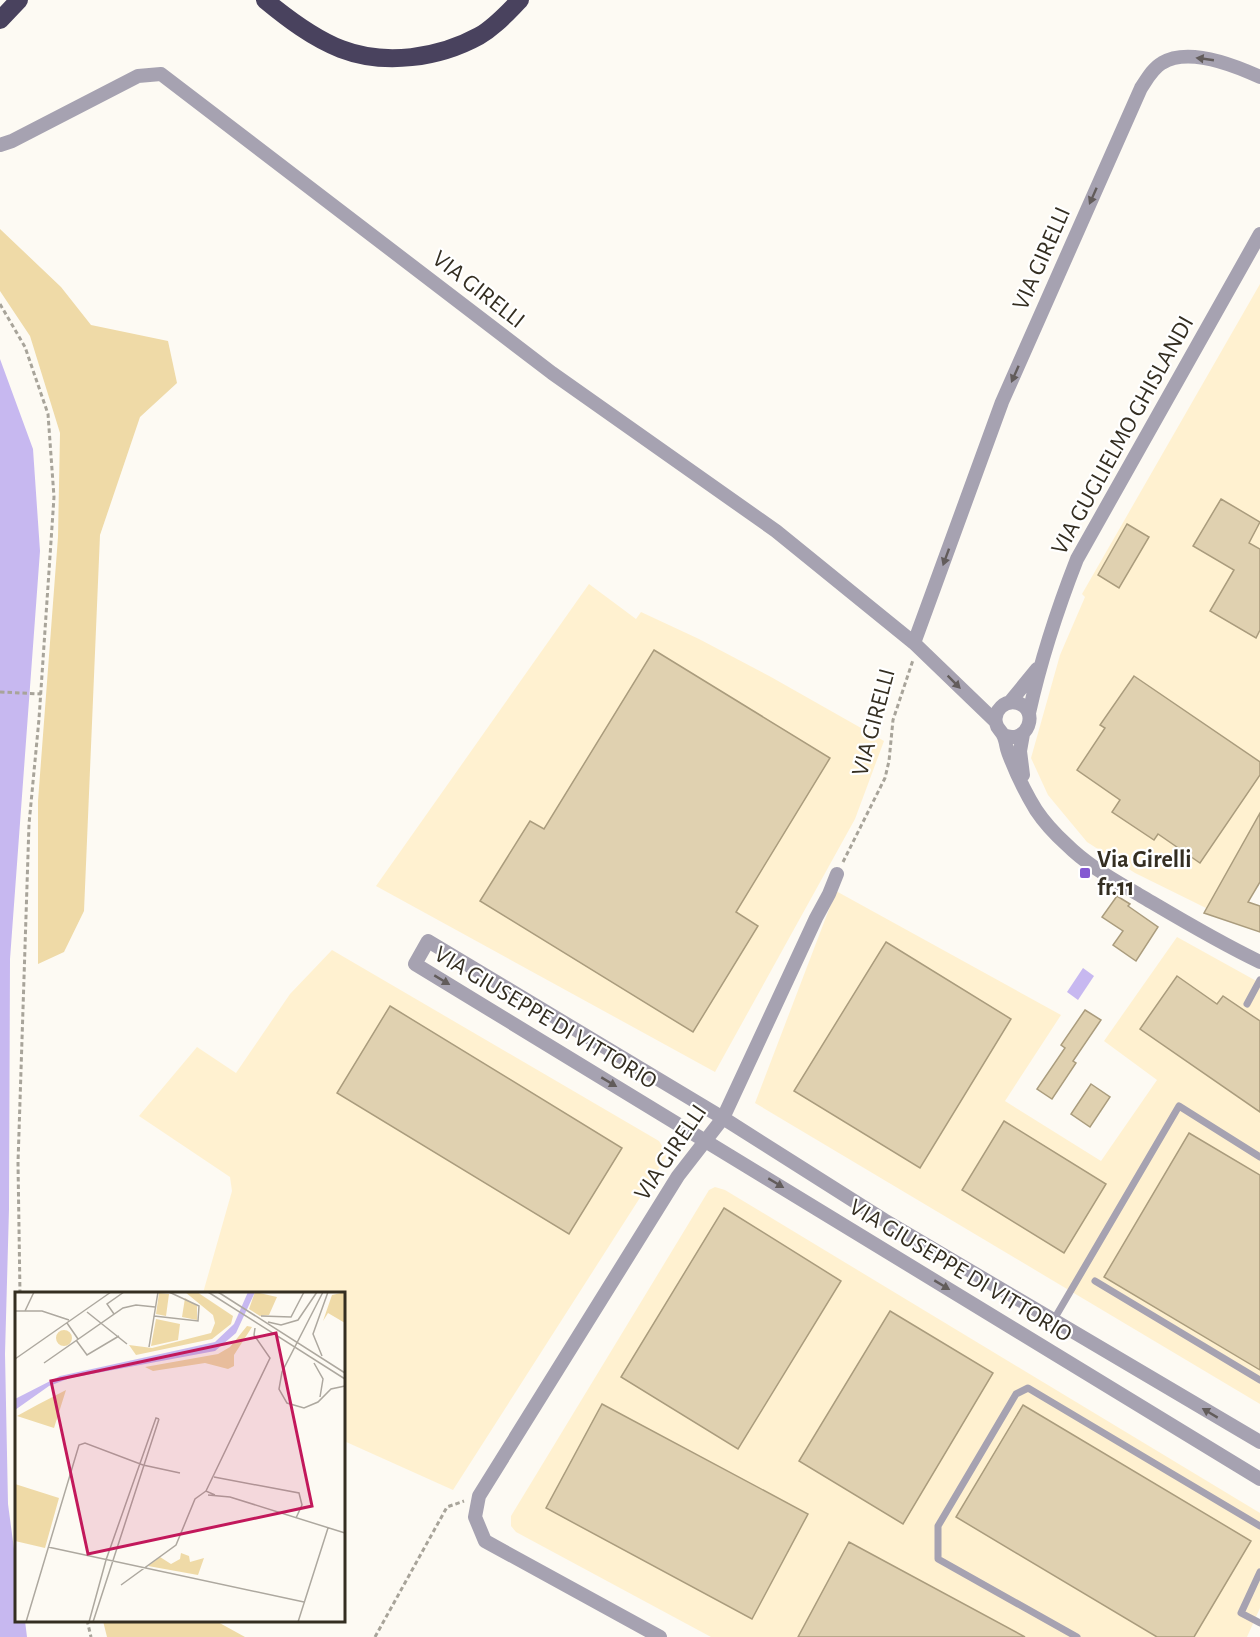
<svg xmlns="http://www.w3.org/2000/svg" width="1260" height="1637" font-family="'Alegreya Sans',sans-serif">
<style>
.built{fill:#fff1d0}
.green{fill:#efdaa7}
.water{fill:#c7b8f0}
.building{fill:#e0d1b0;stroke:#aa9c7d;stroke-width:1.5}
.lines{fill:none;stroke-linecap:round;stroke-linejoin:round}
.path{stroke:#a8a49a;stroke-width:3;stroke-dasharray:4.5 3;stroke-linecap:butt}
.service{stroke:#a6a2b1;stroke-width:7}
.minor{stroke:#a6a2b1;stroke-width:14}
.motorway{stroke:#49425e;stroke-width:18}
.oneway{fill:#625c5b}
.poi-dot{fill:#8358d2;stroke:#fff;stroke-width:2}
.labels{text-anchor:middle;stroke-width:4.5;stroke-linejoin:round;paint-order:stroke}
.street-label{font-size:24px;fill:#342e21;stroke:#fff}
.poi-label{font-size:24px;font-weight:bold;fill:#342e21;stroke:#fff;text-anchor:start}
.inset-road{fill:none;stroke:#ada89f;stroke-width:1.5}
.view{fill:#c2185b;fill-opacity:0.15;stroke:#c2185b;stroke-width:3}
.inset-edge{fill:none;stroke:#342e21;stroke-width:3}
</style>
<rect width="100%" height="100%" fill="#fdfaf3"/>
<path class="built" d="M1260,284V823L1210,910L1135,873L1087,842L1048,795L1031,758L1060,655L1085,597L1082,594Z
M589,584L636,619L641,612L699,639L771,677L884,741L855,819L715,1072L376,886Z
M836,891L1061,1015L1005,1101L1101,1161L1157,1080L1104,1041L1177,937L1260,983V1404L755,1103Z
M332,950L659,1141L664,1149L666,1157L453,1490L344,1441V1294L203,1293L232,1191L230,1177L139,1116L197,1047L236,1073L290,994Z
M715,1187L725,1190L1260,1513V1608L1247,1637H711L516,1532L511,1526V1516L709,1190Z"/>
<path class="green" d="M0,229L61,287L91,325L168,341L177,383L140,417L100,535L84,911L64,952L38,964V801L58,537L60,433L30,336L0,291Z
M103,1621H216L245,1637H107Z"/>
<path class="water" d="M0,359L33,449L40,551L10,959L9,1209L5,1354L8,1504L16,1564V1620L25,1621L27,1637H0Z
M1083,968L1094,976L1078,1000L1067,992Z"/>
<path class="building" d="M1221,499L1260,522L1249,543L1260,549V630L1256,638L1210,611L1234,570L1193,546Z
M1127,524L1149,537L1119,588L1098,575Z
M654,650L830,758L736,912L758,926L693,1032L480,901L530,821L544,829Z
M1134,676L1260,762V775L1200,863L1158,834L1154,840L1112,812L1120,800L1077,770L1105,728L1100,725Z
M1260,813V882L1248,902L1260,906V932L1204,913Z
M1117,896L1130,904L1128,906L1158,927L1136,961L1113,945L1123,931L1102,917Z
M886,942L1011,1019L920,1168L794,1091Z
M1177,976L1217,1004L1223,996L1260,1021V1112L1140,1029Z
M390,1006L622,1148L569,1234L337,1093Z
M1085,1010L1101,1020L1073,1061L1076,1063L1052,1099L1037,1089L1065,1048L1061,1045Z
M1091,1084L1110,1097L1090,1127L1071,1114Z
M1004,1121L1106,1184L1064,1253L962,1190Z
M1189,1133L1260,1175V1370L1104,1277Z
M724,1208L841,1281L738,1449L621,1377Z
M890,1311L993,1373L903,1524L799,1461Z
M602,1404L808,1514L752,1619L546,1508Z
M1023,1405L1251,1541L1194,1637H1157L956,1517Z
M849,1542L1025,1637H798Z"/>
<g class="lines">
<path class="path" d="M0,304L25,347L48,414L54,497L39,719L29,824L18,1163L20,1294
M0,692L41,694
M843,862L885,778L889,761L893,720L913,660
M87,1620L91,1637
M375,1637L447,1507L464,1501"/>
<path class="service" d="M1247,1004L1260,980
M1095,1281L1260,1380
M1053,1321L1179,1106L1260,1157
M1260,1572L1241,1613L1260,1623
M1077,1637L938,1559V1526L1016,1394L1028,1388L1260,1526"/>
<path class="minor" d="M0,145L12,141L138,76L161,74L552,373L776,531L914,643L995,721
M914,643L1002,402L1141,88C1147,79 1153,68 1162,63C1188,47 1234,65 1260,77
M1010,702L1037,669
M1029,713C1041,659 1057,610 1077,559L1260,234
M1003,735C1028,746 1040,710 1018,703C1005,699 993,711 996,723C997,729 1001,730 1003,735C1006,740 1006,747 1008,752C1015,771 1025,792 1036,810C1044,822 1055,834 1066,844C1088,866 1114,880 1141,896C1180,919 1218,942 1260,962
M1023,775L1020,751L1023,734
M1260,1442L884,1220L723,1118L428,941L415,964L1260,1479
M660,1637L485,1541L475,1517L479,1496L678,1176L723,1118L816,918L829,894L837,874"/>
<path class="motorway" d="M265,0C288,19 313,38 341,49C385,66 439,58 479,36C495,27 507,13 520,0
M0,20L19,0"/>
</g>
<defs><path id="oneway-solid" d="M-6-.8H1V-3.2L6.5 0L1 3.2V.8H-6Z" transform="scale(1.5)"/></defs>
<g class="oneway">
<use href="#oneway-solid" transform="translate(1205 59) rotate(-172)"/>
<use href="#oneway-solid" transform="translate(1093 196) rotate(114)"/>
<use href="#oneway-solid" transform="translate(1015 374) rotate(114)"/>
<use href="#oneway-solid" transform="translate(946 557) rotate(110)"/>
<use href="#oneway-solid" transform="translate(954 682) rotate(45)"/>
<use href="#oneway-solid" transform="translate(442 980) rotate(31)"/>
<use href="#oneway-solid" transform="translate(609 1082) rotate(31)"/>
<use href="#oneway-solid" transform="translate(776 1183) rotate(31)"/>
<use href="#oneway-solid" transform="translate(942 1285) rotate(31)"/>
<use href="#oneway-solid" transform="translate(1210 1413) rotate(-149)"/>
</g>
<rect class="poi-dot" x="1079" y="867" width="12" height="12" rx="3"/>
<g class="labels">
<g class="street-label">
<text transform="translate(1041 258) rotate(-66)" y="8">VIA GIRELLI</text>
<text transform="translate(479 289) rotate(38)" y="8">VIA GIRELLI</text>
<text transform="translate(1122 435) rotate(-61)" y="8">VIA GUGLIELMO GHISLANDI</text>
<text transform="translate(873 722) rotate(-75)" y="8">VIA GIRELLI</text>
<text transform="translate(546 1017) rotate(31)" y="8">VIA GIUSEPPE DI VITTORIO</text>
<text transform="translate(670 1152) rotate(-56)" y="8">VIA GIRELLI</text>
<text transform="translate(961 1270) rotate(31)" y="8">VIA GIUSEPPE DI VITTORIO</text>
</g>
<g class="poi-label">
<text x="1097" y="867">Via Girelli<tspan x="1097" dy="28">fr.11</tspan></text>
</g>
</g>
<g transform="translate(15 1292)">
<rect width="330" height="330" fill="#fdfaf3"/>
<path d="M170,0H182L218,24L216,32L197,47L121,63L114,53L137,56L196,41L200,31L198,23ZM240,0L262,5L254,23L245,24L234,17ZM330,0V31L313,21L308,29L317,3ZM144,1L154,2L151,24L141,22ZM170,6L182,14V28L167,25ZM141,27L165,32L163,48L136,54ZM232,34L237,35L219,63V74L213,77L190,71L138,79L130,75L203,62L215,55ZM41 46a8 8 0 1 1 16 0a8 8 0 1 1-16 0ZM51,98L39,136L2,124L22,113ZM0,192L44,206L30,256L0,249ZM166,261L174,264L175,270L189,266L183,283L133,274L145,265L156,272L165,267Z" fill="#efdaa7"/>
<path d="M233,0H240L221,41L200,59L55,86L34,94L0,118V107L45,84L200,50L219,32Z" fill="#c7b8f0"/>
<path class="inset-road" d="M193,0L330,87M203,0L330,81M308,0L267,80L264,97L272,111L289,116L303,110L316,97L330,94M0,19H27L54,28M10,19L19,0M72,20L112,52M99,22L92,12L109,0M139,24L183,29L184,14L154,0M246,24L276,25L289,0M253,30L266,33L283,28L302,0M52,31L63,47M61,48L72,63L104,44M134,55L143,0M307,64L298,42L313,0M0,67L96,0M29,71L108,16L121,13L140,15M299,71L308,87L305,105M199,185L284,201L287,213L281,226M191,199L255,66L239,43L240,36M193,203L215,205L330,241M33,255L289,310M106,293L161,253L180,207L191,199L200,203M11,330L64,153L70,151L128,173L165,181M74,330L91,268L141,126L144,127M78,330L144,127M283,330L313,236"/>
<path class="view" d="M261,41L297,214L73,262L36,89Z"/>
<rect width="330" height="330" class="inset-edge"/>
</g>
</svg>
